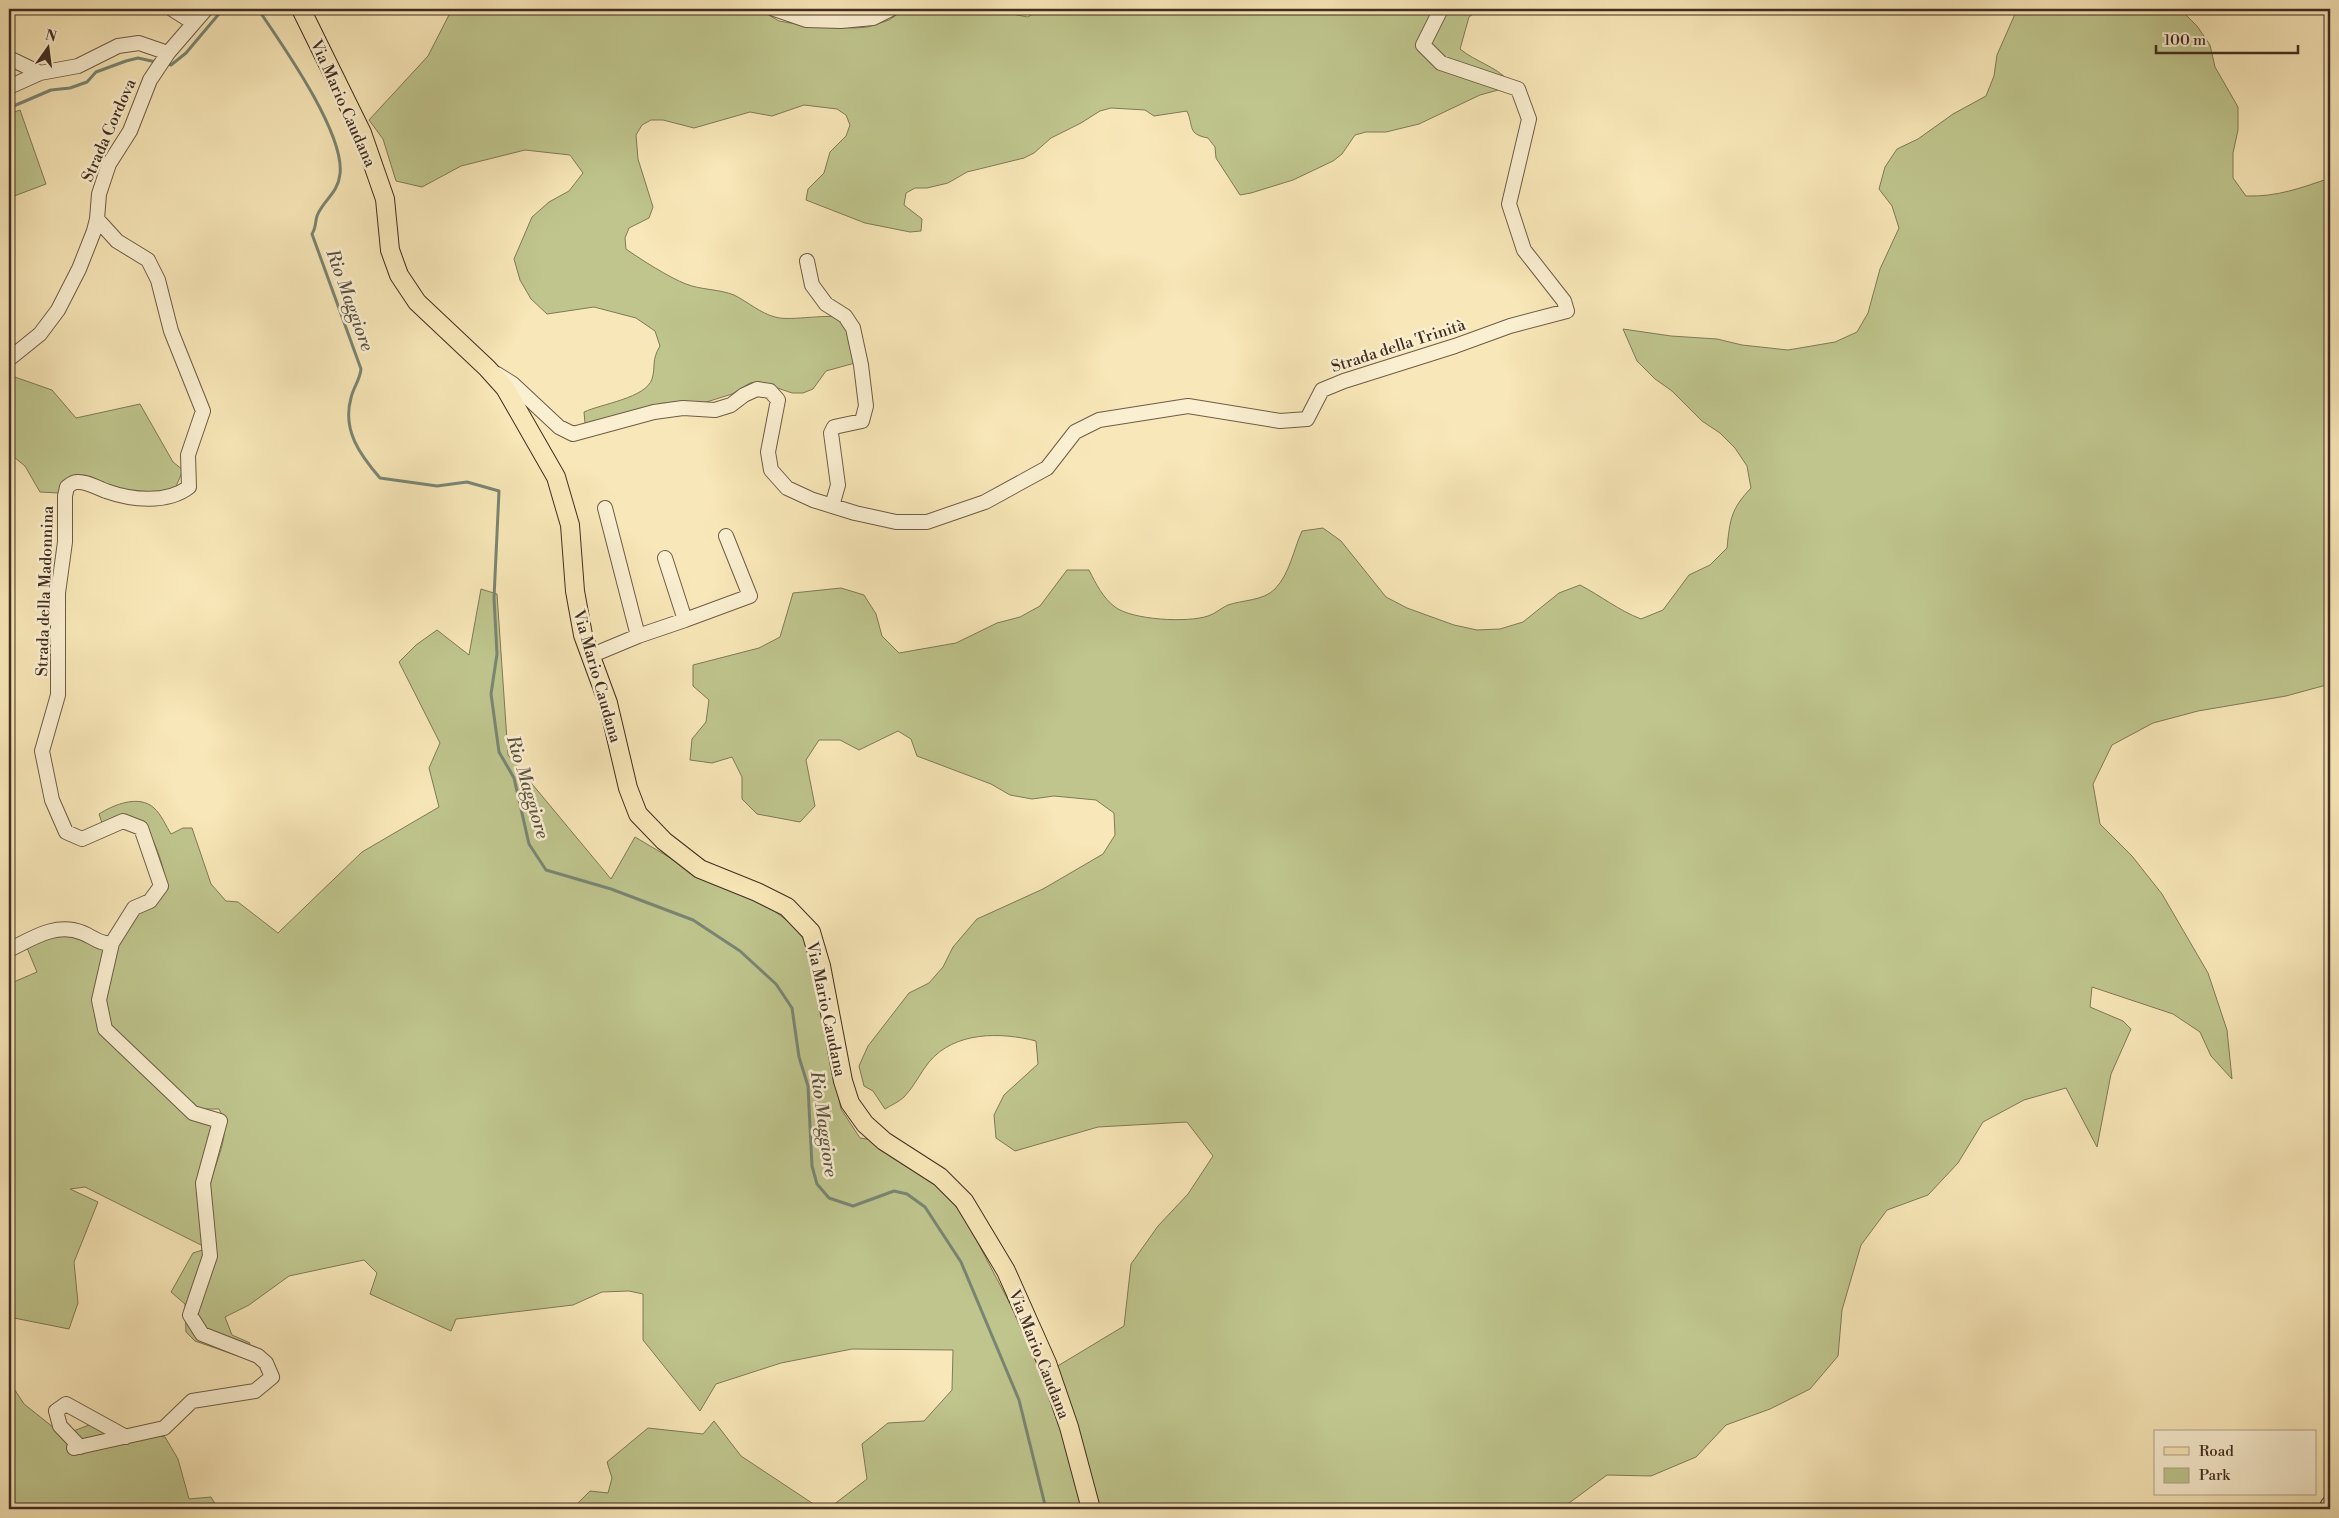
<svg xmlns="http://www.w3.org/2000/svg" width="2339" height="1518" font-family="'Libre Bodoni',serif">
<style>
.green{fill:#bfc58d;stroke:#807957}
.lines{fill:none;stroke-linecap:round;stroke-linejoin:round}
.stream{stroke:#798574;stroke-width:3}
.minor-casing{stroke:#6f5c47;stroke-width:16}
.major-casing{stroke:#412d21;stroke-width:20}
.minor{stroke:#faefd1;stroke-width:14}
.major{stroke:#f8e7b8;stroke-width:18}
.labels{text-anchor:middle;stroke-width:5;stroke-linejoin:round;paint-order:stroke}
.street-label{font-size:16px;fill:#412d21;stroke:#faefd1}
.water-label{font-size:18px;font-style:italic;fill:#585244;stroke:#faefd1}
</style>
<rect width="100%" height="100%" fill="#f8e7b8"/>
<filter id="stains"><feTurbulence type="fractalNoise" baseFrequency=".004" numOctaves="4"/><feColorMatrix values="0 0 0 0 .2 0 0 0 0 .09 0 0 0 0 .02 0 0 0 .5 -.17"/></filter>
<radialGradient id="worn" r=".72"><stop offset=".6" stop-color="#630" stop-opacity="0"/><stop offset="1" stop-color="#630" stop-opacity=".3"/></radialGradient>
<path class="green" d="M452,9H758L779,21L802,25L855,28L868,27L889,20L905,9H1005L1017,15L1028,17L1040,9H1479L1469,17L1460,49C1476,62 1495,66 1509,81L1502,89L1480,95L1419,124L1386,132H1366L1355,135L1342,154L1333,161L1293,180L1251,193L1240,195L1216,158L1215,147L1208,138C1187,134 1194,127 1187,111L1154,116L1145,110L1111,108L1100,111L1081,123L1051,138L1034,153L1024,158L967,172L948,183L927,188H915L906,193L904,205L922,219L921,231L910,232L865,223L806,200L808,189L824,173L830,152L846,136L850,125L846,115L837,109L804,105L772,116L750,112L694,128L663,120H651L642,125L636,135L638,159L653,207L649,218L629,228L625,238L626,249C640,259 670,278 686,284C701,290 719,289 734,295C748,302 760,313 775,317C790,322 834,312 842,319C852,328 852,351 855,363L826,371L813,389L803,393H792L760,382L750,383L732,394L697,405L664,403L607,420L585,423L584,412C601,404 646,398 652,379C656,366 651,361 660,346L655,331L636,318L594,307L547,314L531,299L520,280L514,259L532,217L549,202L569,191L583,173L570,155L525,150L461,166L422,187L396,181L383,139L369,120L428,56Z
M2015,9H2180L2197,26L2210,45L2215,67L2238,107V130L2233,153V178L2246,196C2277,197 2301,188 2330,178V684L2286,696L2198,711L2153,723L2112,745L2093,784L2100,824L2132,856L2162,894L2208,973L2227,1030L2232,1079L2211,1056L2200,1032L2173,1014L2092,987L2090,1007L2123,1021L2131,1029L2111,1074L2097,1147L2066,1088L2024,1100L1983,1122L1958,1163L1928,1195L1887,1210L1861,1245L1842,1310L1838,1356L1810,1389L1770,1409L1726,1425L1696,1457L1651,1476L1607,1475L1561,1509H1098L1056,1367L1124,1326L1131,1264L1158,1226L1188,1194L1213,1156L1187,1122L1098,1127L1015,1151L996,1138L994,1115L1004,1095L1038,1064L1036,1041C1001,1032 955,1031 929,1062C920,1073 914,1087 904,1097C899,1102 891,1105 885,1109L873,1091L864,1086L859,1066L868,1046L909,993L929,983L943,967L953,947L977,919L1043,889L1103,854L1115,835L1114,813L1096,800L1054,796L1032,799L1010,795L991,784L917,756L911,739L898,731L859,750L840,740H819L806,760L815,806L800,822L757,814L742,799V777L732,757L712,763L690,760L692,739L706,722L709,700L693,686V665L759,648L780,637L793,593L841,588L864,595L876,614L882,636L899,653L956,643L997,623L1020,617L1040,606L1067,570H1089C1096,584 1103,598 1115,607C1132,620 1188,623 1208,616C1215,614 1221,608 1228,605C1242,600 1263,601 1275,589C1290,573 1293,551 1302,531L1323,528L1341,541L1386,597L1407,608L1454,625L1477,630L1500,629L1523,622L1559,593L1580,585C1601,596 1618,610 1641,619L1663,610L1689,575L1710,565L1727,548C1730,519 1731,509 1751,488L1747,466L1735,448L1720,433L1702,421L1672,391L1655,379L1637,361L1623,329L1671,336L1717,339L1742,345L1788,350L1835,342L1857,332L1868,313L1880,269L1899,228L1892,206L1879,189L1885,167L1897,149L1918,139L1953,114L1986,96L1994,76L1997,55L2015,14Z
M20,110L46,184L9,198V114Z
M9,375L52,390L76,418L140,404L173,462L183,470L175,489L150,493L114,489L89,479L68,478L59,493L40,492L25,466L9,453Z
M481,589L497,594L508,755L611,879L635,837L689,869L773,910L793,925L805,941L813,967L841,1109L860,1138L873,1140L948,1194L969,1226L1035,1351L1054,1405L1083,1509H828L867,1479L862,1444L888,1423L924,1421L952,1390L953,1350L852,1349L781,1363L716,1384L700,1411L643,1340V1294L629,1291L602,1292L573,1305L456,1319L451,1331L370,1294L377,1273L364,1260L289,1276L249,1305L225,1317L232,1335L250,1343L244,1358L195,1341L186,1332L185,1304L171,1292L193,1253L215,1246C213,1228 207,1206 210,1188C213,1162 234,1135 219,1109H194L108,1027L103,1000L115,946L136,911L167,886C162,861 156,841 141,821L116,816L102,823L99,814C113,805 139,794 154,808C161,814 166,826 171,834L183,828H192L211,884L226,901L238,902L278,933L362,852L439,807L429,768L440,743L399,662L416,645L437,630L469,655Z
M55,935L83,937L106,951L102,1033L214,1125L205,1247L85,1187L70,1189L98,1202L74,1262L78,1303L69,1329L9,1317V984L37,972L27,948Z
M9,1381L24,1404L63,1435L89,1425L165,1437L178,1459L189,1499L211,1497L218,1509H9Z
M714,1421L741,1456L821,1509H572L590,1491L608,1493L612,1478L607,1462L648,1428L703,1434Z"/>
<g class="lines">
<path class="stream" d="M258,9C281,43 345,133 340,174C338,194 323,200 317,216C315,223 316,228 312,234L361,369C360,380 353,388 351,398C342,430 360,455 380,478L437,486L467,482L499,491L494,598L497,654L491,694L499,752L514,778L529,844L546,870L611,889L693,920L740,951L776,984L792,1008L799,1057L808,1086L812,1166L817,1184L829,1198L853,1206L894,1191L907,1194L925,1207L961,1262L1019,1400L1046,1509
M165,63L171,65L186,53L223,9
M9,108L51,90L70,88L87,82L96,72L126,61L138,58L156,62"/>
<g class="minor-casing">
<path id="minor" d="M172,9L194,23
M774,9L806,20L841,21L873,18L891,9
M9,58L40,73
M9,87L40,73L78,66L118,46L139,43L168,53
M807,261L812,285L826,304L845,316L853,328L861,365L866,406L862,421L834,427L831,433L838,485L832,506
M9,359L40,334L58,310L79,269L94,231L97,219L99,194L109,164L130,131L150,80L168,53L206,9
M497,374L513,384L559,427L573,434L654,412L683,408L715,410L731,405L744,395L757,389L770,391L778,400L768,452L771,470L787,488L813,500L855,513L896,522H927L985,502L1047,468L1075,432L1099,420L1188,406L1280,421L1307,419L1322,390L1344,381L1455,346L1510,326L1567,311L1564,301L1524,250L1509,204L1529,119L1518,89L1441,63L1423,45L1441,9
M685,620L750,596L726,536
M638,636L685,620L665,558
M590,656L638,636L605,508
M9,950C33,938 56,922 83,933C93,937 101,945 112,943
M80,1447L60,1426L56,1411L66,1404L126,1437
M74,1448L164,1428L192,1401L255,1391L272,1377L266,1363L258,1356L202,1334L190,1315L210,1256L203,1183L220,1121L193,1113L105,1029L99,1000L112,943L134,908L150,901L161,886L141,828L123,821L82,839L66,832L52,800L42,751L58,695V593L65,542V496L67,487C70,485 73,482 77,482C87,481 97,488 106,491C131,500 167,504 189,487L188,455L203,411L171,331L158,280L148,260L117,241L97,219"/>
</g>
<g class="major-casing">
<path id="major" d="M301,9L362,133L385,199L390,250L399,275L417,302L487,368L505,388L556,477L570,525L575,591L583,635L608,703L628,788L638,814L664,841L700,869L757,892L787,907L811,932L821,966L843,1081L850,1103L865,1124L884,1141L940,1177L964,1201L1006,1271L1047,1363L1069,1427L1091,1509
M2328,1509L2330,1505"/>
</g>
<use href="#minor" class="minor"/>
<use href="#major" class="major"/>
</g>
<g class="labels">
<g class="street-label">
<text transform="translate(344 103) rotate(66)" y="6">Via Mario Caudana</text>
<text transform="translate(108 130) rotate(-66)" y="6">Strada Cordova</text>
<text transform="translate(1398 345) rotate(-18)" y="6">Strada della Trinità</text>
<text transform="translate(44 591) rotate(-88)" y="6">Strada della Madonnina</text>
<text transform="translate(598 676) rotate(74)" y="6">Via Mario Caudana</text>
<text transform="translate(827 1009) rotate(78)" y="6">Via Mario Caudana</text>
<text transform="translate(1040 1354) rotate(68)" y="6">Via Mario Caudana</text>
</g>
<g class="water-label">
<text transform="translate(350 300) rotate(70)" y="6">Rio Maggiore</text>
<text transform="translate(528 787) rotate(73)" y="6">Rio Maggiore</text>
<text transform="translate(824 1124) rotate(82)" y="6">Rio Maggiore</text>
</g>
</g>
<rect width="2339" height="1518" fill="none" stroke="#f8e7b8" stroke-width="30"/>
<rect x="10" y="10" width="2319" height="1498" fill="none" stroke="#412d21" stroke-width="2.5"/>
<rect x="15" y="15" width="2309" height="1488" fill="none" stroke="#412d21"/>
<rect x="2154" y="1430" width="162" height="65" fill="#faefd1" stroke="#b0a18b"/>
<rect x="2164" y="1447" width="25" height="8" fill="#f8e7b8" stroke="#b0a18b"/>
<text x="2199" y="1456" font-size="15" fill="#412d21">Road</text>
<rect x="2164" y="1468" width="25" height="15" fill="#bfc58d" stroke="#b0a18b"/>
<text x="2199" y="1480" font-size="15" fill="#412d21">Park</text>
<g transform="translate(48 48) rotate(14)" stroke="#faefd1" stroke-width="4" paint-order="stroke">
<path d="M0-4L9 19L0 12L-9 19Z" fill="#412d21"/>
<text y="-8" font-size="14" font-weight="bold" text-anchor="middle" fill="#412d21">N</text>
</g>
<path d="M2156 45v8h142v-8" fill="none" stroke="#412d21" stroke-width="2.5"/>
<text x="2164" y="45" font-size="15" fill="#412d21" stroke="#faefd1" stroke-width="4" paint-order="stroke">100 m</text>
<rect width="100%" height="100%" filter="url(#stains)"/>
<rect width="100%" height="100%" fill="url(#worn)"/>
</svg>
